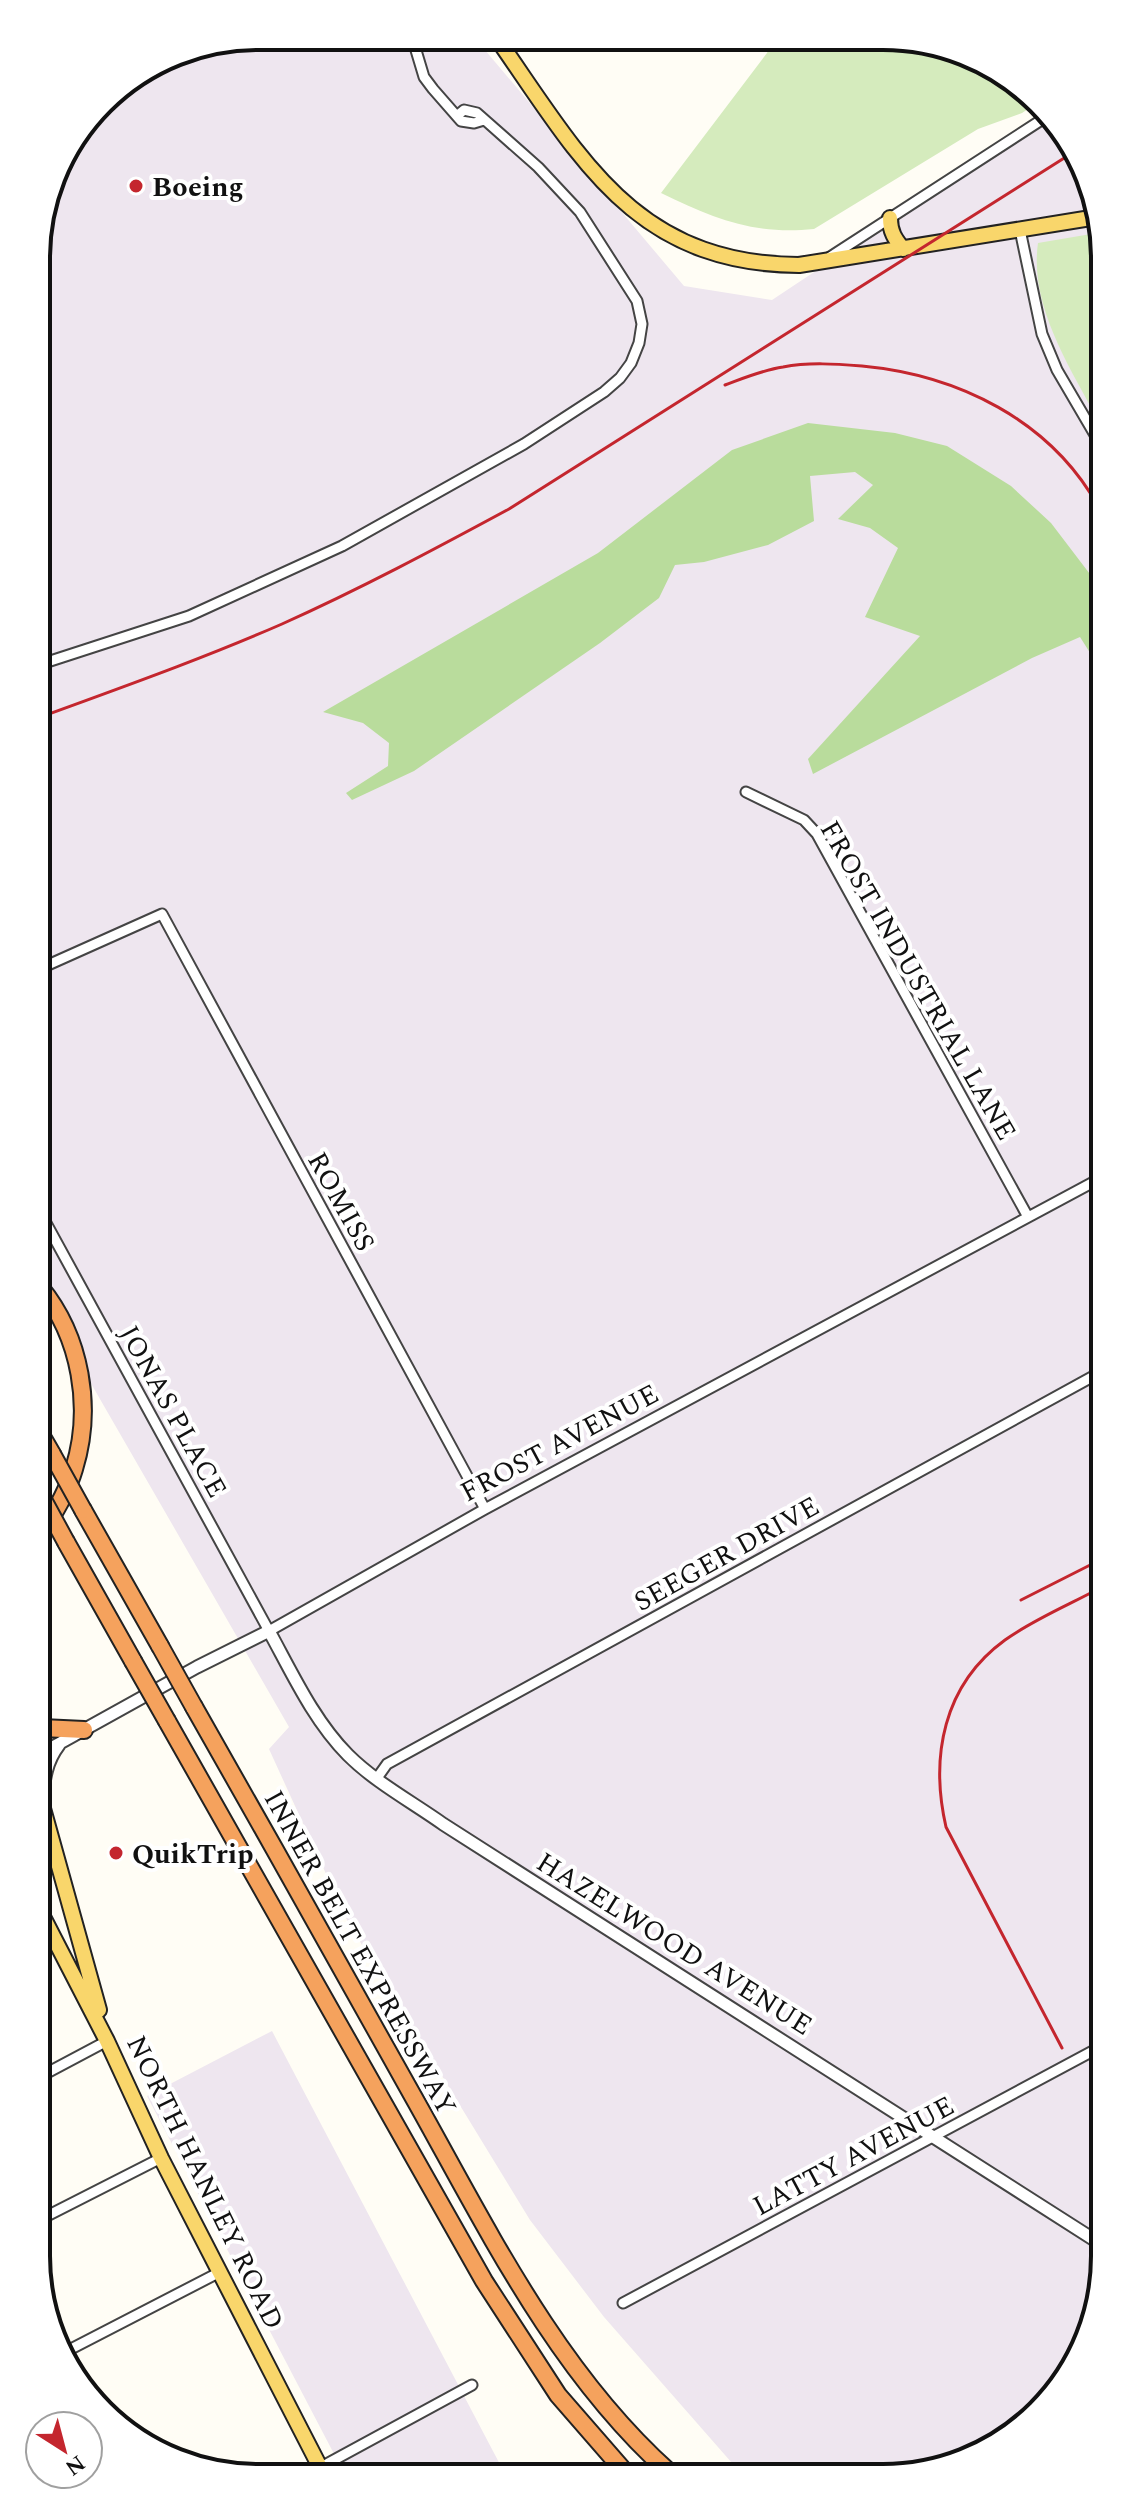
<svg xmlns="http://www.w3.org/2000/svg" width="1141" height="2514" font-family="Spectral,serif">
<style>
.industrial{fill:#eee6ef}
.green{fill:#d5ebbd}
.forest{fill:#b9dc9c}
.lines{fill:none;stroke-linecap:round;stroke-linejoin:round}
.minor-casing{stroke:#444;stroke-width:13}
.tertiary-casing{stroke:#444;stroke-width:15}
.primary-casing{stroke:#222;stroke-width:18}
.motorway-casing{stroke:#222;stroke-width:20}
.minor{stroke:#fff;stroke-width:9}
.tertiary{stroke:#fff;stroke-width:11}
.primary{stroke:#f9d66b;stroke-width:14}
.motorway{stroke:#f5a25d;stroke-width:16}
.rail{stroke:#c4262e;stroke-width:3}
.motorway-bridge-casing{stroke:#222;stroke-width:20;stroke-linecap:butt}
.motorway-bridge{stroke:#f5a25d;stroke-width:16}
.poi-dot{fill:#c4262e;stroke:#fff;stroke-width:3}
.labels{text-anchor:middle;stroke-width:8;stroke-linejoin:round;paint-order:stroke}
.poi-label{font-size:28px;font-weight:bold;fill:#111;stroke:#fff;text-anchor:start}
.street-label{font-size:28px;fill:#111;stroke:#fff}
.rim{fill:none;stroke:#111;stroke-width:4}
</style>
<rect width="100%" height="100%" fill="#fffdf5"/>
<path class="industrial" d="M258,36L474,37L684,286L772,300L1046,118L1097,200L1104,2271L1059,2391L1006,2441L941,2470L739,2471L604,2317L530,2220L348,1922L269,1749L289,1727L40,1295L37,243L59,160L111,91L174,53Z
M272,2031L504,2472L344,2473L147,2096Z"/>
<path class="green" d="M773,39L926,40L1026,90V95L1031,107L1022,113L978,129L814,229C754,235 714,219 661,193L767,53Z
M1097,233L1098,420C1070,368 1029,305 1038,243Z"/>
<path class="forest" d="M808,423L895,433L947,446L1011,486L1051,523L1099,586V667L1080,637L1032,658L813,774L808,759L920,636L865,617L898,548L870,528L838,519L873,485L855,472L810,476L814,521L768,545L704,562L675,565L659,598L600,643L414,771L352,800L346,793L388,766L389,743L363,723L323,712L598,553L732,450Z"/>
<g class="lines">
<g class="minor-casing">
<path id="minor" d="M412,37L424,77L433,89L461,121L474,123L484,120
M1020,230L1042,334L1057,370L1098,440
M830,257L1046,117
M38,665L189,616L342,546L524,444L604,392L620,378L631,363L639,343L642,324L637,301L580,212L538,167L477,113L464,110L458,115
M746,792L804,820L817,834L1028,1217
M39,969L162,914L485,1509
M40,1212L269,1631L485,1509L1101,1178
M377,1778L387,1764L1101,1372
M43,2075L107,2041
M43,2218L161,2158
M623,2303L1104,2045
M67,2351L220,2272
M310,2473L472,2385"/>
</g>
<g class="tertiary-casing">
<path id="tertiary" d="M42,1753L197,1667L269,1631C292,1673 314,1721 348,1755C375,1782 412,1802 443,1824L1104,2246
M42,1800C44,1779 46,1762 59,1745"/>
</g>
<g class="primary-casing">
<path id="primary" d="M496,37C580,157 634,264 799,265L1097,217
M890,218C890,232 895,239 903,249
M42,1805L99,2010
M42,1915L107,2041L161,2158L323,2473"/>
</g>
<g class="motorway-casing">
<path id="motorway" d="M40,1287C81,1337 93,1408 74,1469C67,1493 53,1514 41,1535
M41,1435L52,1454
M83,1510L160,1646
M66,1542L133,1661
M194,1707C268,1837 341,1967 414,2098C487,2228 556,2371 669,2472
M167,1721L484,2281L558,2395L625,2472
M42,1728L84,1730"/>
</g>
<use href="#minor" class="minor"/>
<use href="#tertiary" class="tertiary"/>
<use href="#primary" class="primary"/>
<use href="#motorway" class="motorway"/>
<path class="rail" d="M725,385C744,378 763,370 783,367C809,362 836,364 862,366C958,375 1050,420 1098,506
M38,718C120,688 202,659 282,624C360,589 435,549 509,509L1069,155
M1021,1600L1102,1559
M1062,2048L946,1827C930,1757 943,1685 1005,1640C1034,1619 1071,1604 1102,1587"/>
<g class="motorway-bridge-casing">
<path id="motorway-bridge" d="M52,1454L83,1510
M41,1496L66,1542
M160,1646L194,1707
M133,1661L167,1721"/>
</g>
<use href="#motorway-bridge" class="motorway-bridge"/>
</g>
<g class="poi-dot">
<circle cx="136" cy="186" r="8"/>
<circle cx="116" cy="1853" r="8"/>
</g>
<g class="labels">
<g class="poi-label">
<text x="152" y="196">Boeing</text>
<text x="132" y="1863">QuikTrip</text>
</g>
<g class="street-label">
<text transform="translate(919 980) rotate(60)" y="10">FROST INDUSTRIAL LANE</text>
<text transform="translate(342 1201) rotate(61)" y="10">ROMISS</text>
<text transform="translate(174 1411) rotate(61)" y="10">JONAS PLACE</text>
<text transform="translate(559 1442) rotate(-28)" y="10">FROST AVENUE</text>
<text transform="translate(726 1553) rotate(-29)" y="10">SEEGER DRIVE</text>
<text transform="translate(675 1943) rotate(32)" y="10">HAZELWOOD AVENUE</text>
<text transform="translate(361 1952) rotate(61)" y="10">INNER BELT EXPRESSWAY</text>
<text transform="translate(853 2155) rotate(-28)" y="10">LATTY AVENUE</text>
<text transform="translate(206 2182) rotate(64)" y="10">NORTH HANLEY ROAD</text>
</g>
</g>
<path d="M0 0H1141V2514H0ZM258 50H883A208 208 0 0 1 1091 258V2256A208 208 0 0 1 883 2464H258A208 208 0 0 1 50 2256V258A208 208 0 0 1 258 50Z" fill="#fff" fill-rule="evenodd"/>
<path class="rim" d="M258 50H883A208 208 0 0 1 1091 258V2256A208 208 0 0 1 883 2464H258A208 208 0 0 1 50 2256V258A208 208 0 0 1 258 50Z"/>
<g transform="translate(64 2450) rotate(144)"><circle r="38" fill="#ffffff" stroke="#a0a0a0" stroke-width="2"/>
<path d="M0-6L14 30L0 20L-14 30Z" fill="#c4262e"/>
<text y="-12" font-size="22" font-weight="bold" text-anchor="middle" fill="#111111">N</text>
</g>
</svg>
